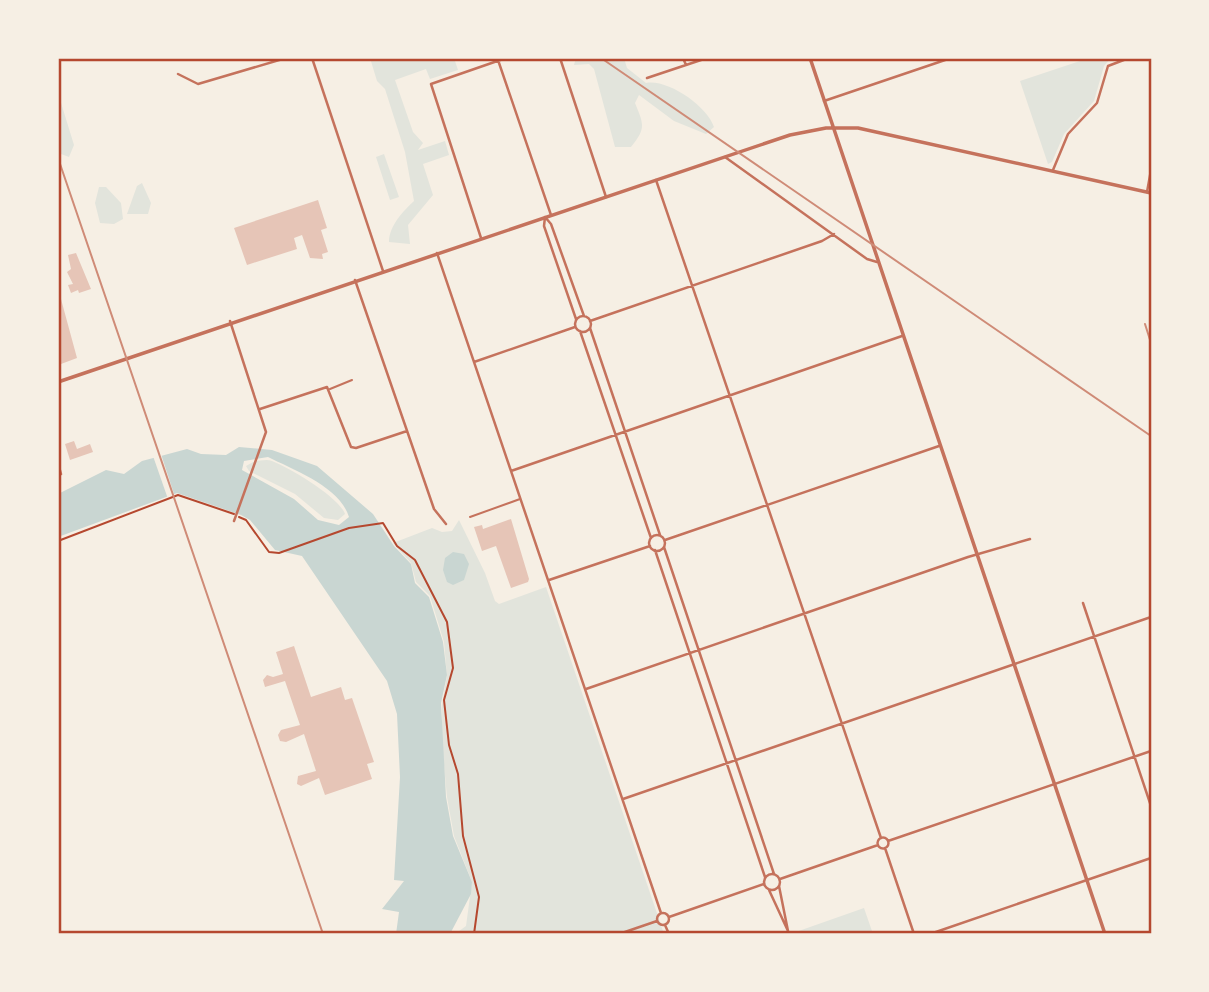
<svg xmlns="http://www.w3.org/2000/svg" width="1209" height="992" font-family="Roboto,sans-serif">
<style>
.green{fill:#e2e4dc}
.water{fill:#c9d6d2;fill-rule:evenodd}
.pier{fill:#f6efe4}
.building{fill:#e6c5b7}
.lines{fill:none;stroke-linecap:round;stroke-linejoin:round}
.path{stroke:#b5482f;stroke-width:2}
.service{stroke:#c5725c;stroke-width:2}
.minor{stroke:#c5725c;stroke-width:2.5}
.tertiary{stroke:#c5725c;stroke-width:3.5}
.rail{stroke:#cf8b77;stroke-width:2}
.neatline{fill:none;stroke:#b5482f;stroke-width:2.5}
</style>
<rect width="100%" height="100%" fill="#f6efe4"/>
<path class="green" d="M370,58H454L458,70L430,79L426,69L395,80L413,132L423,143L418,150L445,141L449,155L423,164L433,195L408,225L410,244L389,242C389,226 403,211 414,201L405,152L385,89L377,81Z
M576,58H624L627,68L646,83C668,79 707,106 714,127L706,134L674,121L639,95L635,103C644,125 646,128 631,147H615L594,69L589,64L574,65Z
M1089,58H1111L1104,66L1094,101L1064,134L1052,162L1048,164L1020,81Z
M58,93L74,145L69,157L61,154L58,144Z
M384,154L399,197L390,200L376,157Z
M142,183L151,203L148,214H127L137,186Z
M99,187H106L121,203L123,219L114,224L100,223L95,203Z
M255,461C260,461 267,459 272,461C290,468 339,497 345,514L338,520L324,518L295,494L249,471L246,466Z
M459,520L485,573L495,601L499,604L546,587L664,934H455L466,926L472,882L454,836L447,797L442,744V704L447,676L444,642L430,596L416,582L411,563L393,543L432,528L442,532L452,531Z
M864,908L873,934H793V933Z"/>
<path class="water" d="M239,447L272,450L317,466L373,514L394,546L411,564L415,583L429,597L443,642L447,675L441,703L446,797L453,836L472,882L471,894L450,934H396L399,912L382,909L404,881L394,880L400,777L397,714L387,681L302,556L275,550L250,520L241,515L177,493L58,537V494L106,470L124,474L142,461L187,449L201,454L226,455ZM268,457C294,470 340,487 349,517L339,525L318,520L294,499L242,470L244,461Z
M453,552L464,554L469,564L464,580L453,585L447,582L443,570L445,558Z"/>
<path class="pier" d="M161,454L175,497L168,499L153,456Z"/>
<path class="building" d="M318,200L327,228L321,230L328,252L322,254L323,259L310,258L302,235L294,238L297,249L247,265L234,228Z
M76,253L91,289L79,293L78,290L71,293L68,285L73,284L67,272L71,269L68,255Z
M58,288L77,358L61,364L58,359Z
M74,441L77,449L90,444L93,452L70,460L65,444Z
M511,519L529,579L528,582L511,588L496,546L482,551L474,527L482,525L483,529Z
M294,646L311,697L341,687L345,700L352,698L374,762L367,764L372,779L325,795L319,778L301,786L297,784L298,776L316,771L304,734L286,742L280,741L278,735L281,730L300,725L285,681L265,687L263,680L267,675L273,677L283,674L276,652Z"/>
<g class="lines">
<path class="path" d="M239,517L246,520L269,552L279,553L349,528L383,523L397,546L415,560L447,622L453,668L444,700L449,745L458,774L463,836L479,897L474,934
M58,541L178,495L234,514"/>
<path class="service" d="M330,389L352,380
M470,517L520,499"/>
<path class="minor" d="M312,58L383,271
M560,58L606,197
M683,58L686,65
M498,60L551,215
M178,74L198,84L286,58
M647,78L707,58
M824,101L951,58
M725,157L867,259L877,262
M1053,170L1068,134L1097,103L1108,66L1129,58
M656,180L881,838
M1147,192L1151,170
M545,217L544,226L576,319
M545,217L551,224L584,316
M481,238L431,84L506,58
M437,253L661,913
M355,280L434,509L446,524
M575 324a8 8 0 1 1 16 0a8 8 0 1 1-16 0Z
M230,321L266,432L234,521
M590,321L822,241L834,234
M590,328L660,535
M580,331L651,538
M474,362L575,327
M260,409L327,387L351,447L356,448L407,431
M58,463L61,474
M511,471L902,336
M649 543a8 8 0 1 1 16 0a8 8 0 1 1-16 0Z
M665,540L939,446
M664,547L774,874
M655,550L765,877
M549,580L650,546
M1083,603L1151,806
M586,689L968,557L1030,539
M623,799L1151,617
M877.5 843a5.5 5.5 0 1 1 11 0a5.5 5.5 0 1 1-11 0Z
M888,841L1151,751
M885,848L914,934
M764 882a8 8 0 1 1 16 0a8 8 0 1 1-16 0Z
M780,879L878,845
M769,890L788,931L779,886
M657 919a6 6 0 1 1 12 0a6 6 0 1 1-12 0Z
M669,917L764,884
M665,925L669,934
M619,934L657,921
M930,934L1151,858"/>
<path class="tertiary" d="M810,58L1105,934
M58,382L790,135L826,128H858L1151,193"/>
<path class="rail" d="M601,58L1151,436
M58,158L323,934
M1145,324L1151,343"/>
</g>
<rect width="1209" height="992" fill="none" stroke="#f6efe4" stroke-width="119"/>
<rect x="60" y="60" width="1090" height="872" class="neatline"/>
</svg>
